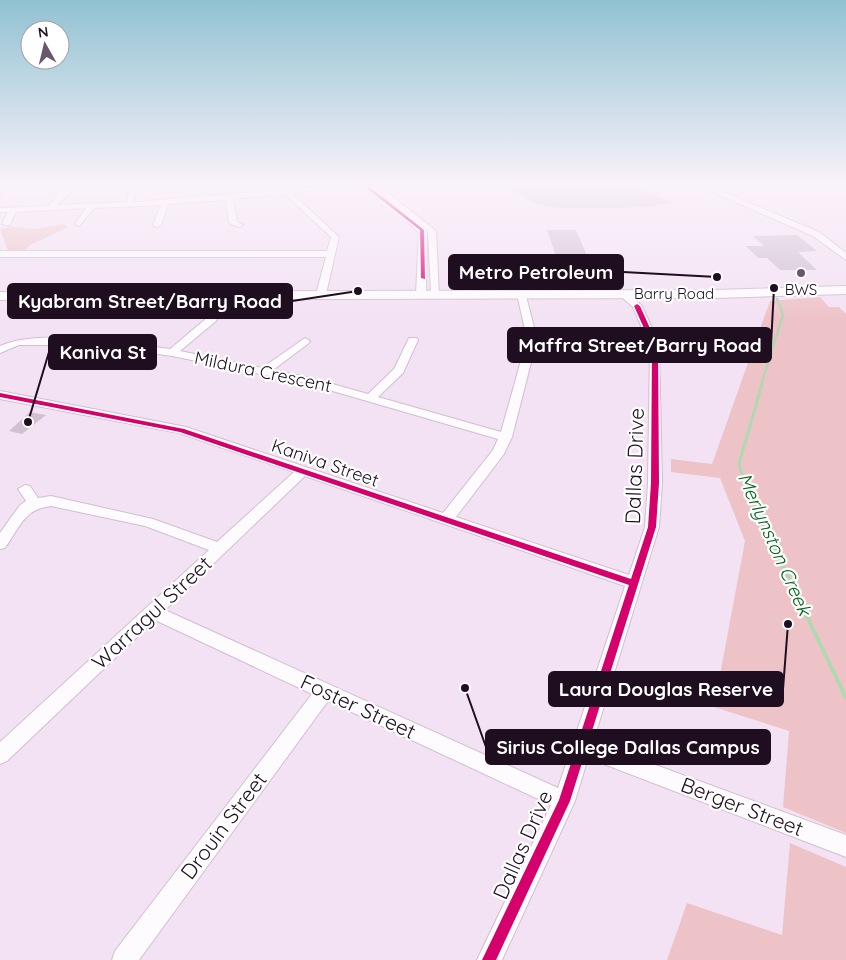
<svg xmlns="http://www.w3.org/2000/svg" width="846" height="960" font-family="Quicksand,sans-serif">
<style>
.green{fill:#eec3c8}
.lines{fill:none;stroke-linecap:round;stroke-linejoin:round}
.stream-far2{stroke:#b0d8b1;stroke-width:2.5}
.stream-far1{stroke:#b0d8b1;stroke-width:3}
.stream{stroke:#b0d8b1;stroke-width:4}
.building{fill:#d0c0d1}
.minor-casing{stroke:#d0bfd0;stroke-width:2}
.major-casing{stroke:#d0bfd0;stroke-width:2}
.minor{fill:#fdfbfd;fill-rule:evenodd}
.major{fill:#fdfbfd;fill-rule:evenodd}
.cycleway-casing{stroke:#fff;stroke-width:3}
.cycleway{fill:#d6006c;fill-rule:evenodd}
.poi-dot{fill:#69586a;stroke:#fff;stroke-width:2}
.labels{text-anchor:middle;stroke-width:4.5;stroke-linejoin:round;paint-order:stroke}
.far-poi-label{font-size:15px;fill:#1f0e20;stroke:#fff}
.far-street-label{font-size:15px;fill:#1f0e20;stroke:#fff}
.street-label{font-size:18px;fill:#1f0e20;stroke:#fff}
.water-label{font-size:19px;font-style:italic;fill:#016718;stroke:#fff}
.near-street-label{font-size:21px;fill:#1f0e20;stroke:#fff}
.leader{fill:none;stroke:#1f0e20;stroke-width:2}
.callout-dot{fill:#1f0e20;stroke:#fff;stroke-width:2}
.callout{fill:#1f0e20;stroke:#1f0e20;stroke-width:2}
.callout-label{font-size:19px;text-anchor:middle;font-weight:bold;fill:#fff}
</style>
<rect width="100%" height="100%" fill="#f3e2f3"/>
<path class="green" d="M64,224L68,227L30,245L21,254L8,251L0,229L12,227L35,229Z
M820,297L829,307H839L846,314V833L783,807L789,731L714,707L745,541L720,478L671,472V459L712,464L770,301Z
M790,843L846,867V960H667L687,903L782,935Z"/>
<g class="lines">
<path class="stream-far2" d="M761,385L783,315L777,299"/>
<path class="stream-far1" d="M762,384L739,464L746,489L766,530"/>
<path class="stream" d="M765,529L846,698"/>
</g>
<path class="building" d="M501,184H632L672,203L641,208L636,206L621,208H558L535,204Z
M547,230H576L594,272H583L587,282H565Z
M797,235L817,251L798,252L817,270H780L767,258H758L746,246H764L753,236Z
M30,412L46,415L22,434L9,431Z"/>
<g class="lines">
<g class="minor-casing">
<path id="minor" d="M2,184H9L0,193V187Z
M130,184H137L134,202L351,184L292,193L339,237L326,294L321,297L316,294L326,257H0V251H327L331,237L285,194L233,199L237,222L243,225L239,227L229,223L226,200L168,204L161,225L157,227L153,225L161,205L94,208L79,226L75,224L86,208L16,212L9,226L2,224L8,212H0V208L49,206L59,192L68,189L72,191L57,205L127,202Z
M369,184H377L436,231L439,296L431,294L428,232L424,228L427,232L426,294L421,297L416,294L419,233L407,221L412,219Z
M694,184H704L819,232L846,253V260L813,236Z
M222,292L230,294L216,321L180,351L262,368L305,338L310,341L309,343L273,370L311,378L368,394L394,369L409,338H417L418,340L403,373L378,397L501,432L527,339L517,294L525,292L537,339L512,437L504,454L456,517L629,575L645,527L648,483L650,346L633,307L618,294L626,292L642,306L656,337L706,336V340L685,344L659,343L662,483L659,527L593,742L846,835V857L588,758L575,801L502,960H477L551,805L328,701L139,960H112L115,951L312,694L155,620L7,761L0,764V742L209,550L145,526L51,506C24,509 20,527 5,548L0,549V533L20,505L26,501L18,489L25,485L30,486L38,498L51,496L153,519L217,542L294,472L179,433L0,399V391L186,427L443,513L493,450L498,439L305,383L172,356L94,345H19L0,353V346C39,328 126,343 170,349L208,317ZM305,476L625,586L558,788L165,610Z"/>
</g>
<g class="major-casing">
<path id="major" d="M846,286V294L714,298L0,300V292L714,290Z"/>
</g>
<use href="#minor" class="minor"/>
<use href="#major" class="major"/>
<g class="cycleway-casing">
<path id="cycleway" d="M361,184H366L424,230L425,279L421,278L420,230Z
M637,304L640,306L658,346L659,483L656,527L570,801L496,960H482L559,800L629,585L180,432L0,397V393L184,429L631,579L648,527L651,483L652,346L634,306Z"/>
</g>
<use href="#cycleway" class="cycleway"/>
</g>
<linearGradient id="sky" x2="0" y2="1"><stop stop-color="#91c2d2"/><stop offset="0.58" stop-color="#faf2fa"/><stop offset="1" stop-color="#faf2fa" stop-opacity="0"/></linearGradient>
<rect width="846" height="319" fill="url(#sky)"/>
<circle class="poi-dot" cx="801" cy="273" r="5"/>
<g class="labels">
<g class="far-poi-label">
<text x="801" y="295">BWS</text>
</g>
<g class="far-street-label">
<text x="674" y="299">Barry Road</text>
</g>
<g class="street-label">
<text transform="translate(263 372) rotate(12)" y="6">Mildura Crescent</text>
<text transform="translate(325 463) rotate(19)" y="6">Kaniva Street</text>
</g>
<g class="water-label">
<text transform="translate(775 544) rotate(66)" y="7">Merlynston Creek</text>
</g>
<g class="near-street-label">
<text transform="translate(635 466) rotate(-88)" y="7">Dallas Drive</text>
<text transform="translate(152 613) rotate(-43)" y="7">Warragul Street</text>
<text transform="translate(358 707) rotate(25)" y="7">Foster Street</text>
<text transform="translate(742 807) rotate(21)" y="7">Berger Street</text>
<text transform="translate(224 826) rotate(-53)" y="7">Drouin Street</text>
<text transform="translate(523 845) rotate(-66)" y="7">Dallas Drive</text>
</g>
</g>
<path class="leader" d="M717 277L623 272M358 291L292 301M774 288L771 345M28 422L49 352M788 624L783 689M465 688L486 747"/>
<g class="callout-dot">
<circle cx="717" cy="277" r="5"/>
<circle cx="358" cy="291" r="5"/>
<circle cx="774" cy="288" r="5"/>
<circle cx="28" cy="422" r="5"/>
<circle cx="788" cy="624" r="5"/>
<circle cx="465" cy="688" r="5"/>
</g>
<g class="callout">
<rect x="449" y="255" width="174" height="34" rx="5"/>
<rect x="8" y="284" width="284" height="34" rx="5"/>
<rect x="508" y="328" width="263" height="34" rx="5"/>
<rect x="49" y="335" width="107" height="34" rx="5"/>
<rect x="549" y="672" width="234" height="34" rx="5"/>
<rect x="486" y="730" width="284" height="34" rx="5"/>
</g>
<g class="callout-label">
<text x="536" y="279">Metro Petroleum</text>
<text x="150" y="308">Kyabram Street/Barry Road</text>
<text x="640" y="352">Maffra Street/Barry Road</text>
<text x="103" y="359">Kaniva St</text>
<text x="666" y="696">Laura Douglas Reserve</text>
<text x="628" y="754">Sirius College Dallas Campus</text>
</g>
<g transform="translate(45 45) rotate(352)"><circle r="24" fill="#ffffff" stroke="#a59fa6"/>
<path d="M0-4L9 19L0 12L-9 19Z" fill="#69586a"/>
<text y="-8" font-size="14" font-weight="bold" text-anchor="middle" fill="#1f0e20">N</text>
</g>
</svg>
